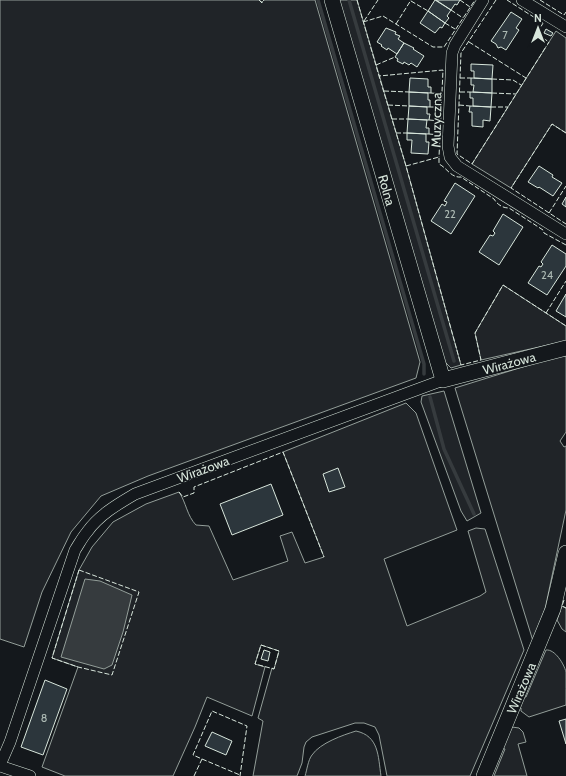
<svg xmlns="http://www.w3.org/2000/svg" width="566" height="776" font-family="Cabin,sans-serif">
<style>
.green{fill:#202428;stroke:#939e99}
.water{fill:#363b3e;stroke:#939e99}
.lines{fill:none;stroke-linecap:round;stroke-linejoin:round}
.stream{stroke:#363b3e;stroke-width:3.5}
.building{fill:#2c363c;stroke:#d8e6dc}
.street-casing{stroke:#d8e6dc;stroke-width:12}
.secondary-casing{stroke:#d8e6dc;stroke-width:16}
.street{stroke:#14181c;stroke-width:11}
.secondary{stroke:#14181c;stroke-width:15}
.fence{stroke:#d8e6dc;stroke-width:1;stroke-dasharray:5 2;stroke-linecap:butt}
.labels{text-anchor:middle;stroke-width:3;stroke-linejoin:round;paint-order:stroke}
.number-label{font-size:11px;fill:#adbab4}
.street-label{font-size:13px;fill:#d8e6dc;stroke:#14181c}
</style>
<rect width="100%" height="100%" fill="#14181c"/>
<path class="green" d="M0,0H259L262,2L264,0H315L420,362L416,378L148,476L101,496L71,532L42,592L24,647L0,639Z
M337,0H357L406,166L461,365L451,368L444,361Z
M556,31L566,38V133L552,124L511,188L472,164Z
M503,285L566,326V341L481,360L475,333Z
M558,356H566V432L560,441L564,447L566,446V510L545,609L533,641L455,388Z
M444,391L481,513L467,521L461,511L421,402L422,396Z
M406,403L416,413L457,530L384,559L407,626L480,596L486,592L468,531L476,528L485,529L524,650L470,776H387L379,735L375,727L364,723H355L312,737L306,742L304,747L302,763L297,776H253L263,721L258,718L272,668L274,669L279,651L261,645L255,664L265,667L252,716L207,697L195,727L173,776H65L42,767L78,667L52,658L79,570L92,547L113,522L146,504L179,492C186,502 187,516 196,525L209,526L233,580L288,561L280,536L292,532L305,563L324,557L283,452Z
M562,606L566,608V632L562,629L557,620Z
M546,650C555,649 564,664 566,672C566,682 566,695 566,705L529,717L521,711V708L518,707L523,697H526Z
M512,727L519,728L523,732L526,742L518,744L527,776H494L505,749L501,747Z
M356,731C379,736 378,756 381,776H305C307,770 308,760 312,755C320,743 343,735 356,731Z"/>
<path class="water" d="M85,579L100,581L132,595L123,632L112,665L104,669L61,657Z"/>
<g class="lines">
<path class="stream" d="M318,0L424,364V374
M349,0L454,361
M430,397L444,449L474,514"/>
</g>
<path class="building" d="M435,0L451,10L447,16L449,18L445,23L428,11Z
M436,0H460L457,5L455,4L451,10Z
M428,11L445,23L442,28L440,27L435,33L420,23Z
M511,12L522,19L516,28L519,30L506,50L501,47L498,48L496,44L491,41Z
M386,28L396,32L395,34L400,36L398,39L404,43L397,54L388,48L387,50L381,46L382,45L377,42Z
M546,29L553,33L551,36L544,33Z
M404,43L414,48L413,49L424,56L417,67L411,63L409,65L404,62L403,64L397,61L398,59L395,57Z
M471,64L493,65L492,79L474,78V71H471Z
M410,78L428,79V87H431V93L409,92Z
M471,78L492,79V93L473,92L474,85H471Z
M409,92L428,93V100H430V107L409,106Z
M470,92L492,93L491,107L473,106V98H470Z
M409,106L427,107V114H430L429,120L408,119Z
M470,106L491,107L490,121L483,120V127L472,126V112H469Z
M408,119L427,120L426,128H429V134L407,133Z
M407,133L426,134V142H429L428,154L411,153L412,140H407Z
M539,166L553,175L552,177L562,183L553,196L539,187L538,188L528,182Z
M455,183L475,196L451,234L431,221L442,204L445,206L447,202L444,201Z
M566,197V207L562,204Z
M503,214L523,227L499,265L479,252L490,235L493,236L495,233L493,231Z
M552,245L566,254V266L547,295L528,283L539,266L541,267L543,264L541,262Z
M566,294V317L556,311Z
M338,468L345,487L329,492L323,474Z
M271,484L283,515L232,535L220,504Z
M264,650L270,652L268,661L261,659Z
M45,680L67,689L43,755L21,747Z
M566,719V744L559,721Z
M212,732L232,741L226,755L205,746Z"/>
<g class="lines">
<g class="street-casing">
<path id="street" d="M483,0L455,45L452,53L448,146L450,157L457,166L566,234
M522,0L566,27
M0,765L10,742L75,550C79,544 82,538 87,532C99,515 118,504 135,494L443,380
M0,766L30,776"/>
</g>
<g class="secondary-casing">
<path id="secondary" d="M332,0L443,380L566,348
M484,776L553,609L566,553"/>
</g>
<use href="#street" class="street"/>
<use href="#secondary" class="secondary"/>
<path class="fence" d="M259,0L262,3L264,0
M357,0L379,76
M460,0L470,7
M496,0L461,53L457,154L472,164L549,42L537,34L543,23L507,0
M540,0L564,15L566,12
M411,1L428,11
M451,10L463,18
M364,21L378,0
M363,22L383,16L433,47H444L475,0
M445,23L455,29
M396,24L411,0
M469,42L526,78
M376,65L395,57
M460,78H471
M492,79L513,80L521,85
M384,91L409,92
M460,92H470
M431,93L442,94
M492,93L516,94
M388,105L409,106
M459,105L470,106
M430,107H441
M491,107H508
M392,119H408
M429,120L441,121
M396,133H407
M566,133L552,124L511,188L566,224
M429,134L440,135
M406,166L379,76L443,70L439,157
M549,213L566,186
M566,245L544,233L543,230L509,208C502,208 497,204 494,199L461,177C451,178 447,168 439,164V157L406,166L461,365L481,360L475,333L503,285L566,326
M546,313L566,281
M179,492L183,497L194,493V487L283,452L324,557
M79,570L139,592L112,675L78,667L52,658Z
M564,600L562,606L566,608
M261,645L279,651L274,669L255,664Z
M202,759L240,775
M194,776L202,759L193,755L212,711L247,726L240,776"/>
</g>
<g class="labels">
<g class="number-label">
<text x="505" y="39">7</text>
<text x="450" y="218">22</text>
<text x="547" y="279">24</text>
<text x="44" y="722">8</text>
</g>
<g class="street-label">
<text transform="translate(436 120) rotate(-89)" y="5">Muzyczna</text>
<text transform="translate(387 190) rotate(74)" y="5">Rolna</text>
<text transform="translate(509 363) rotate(-15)" y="5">Wirażowa</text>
<text transform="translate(203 469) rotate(-20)" y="5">Wirażowa</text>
<text transform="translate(521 688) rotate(-67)" y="5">Wirażowa</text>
</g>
</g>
<g transform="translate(538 28)" stroke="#14181c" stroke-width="3" paint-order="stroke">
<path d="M0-3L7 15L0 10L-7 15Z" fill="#d8e6dc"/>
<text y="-6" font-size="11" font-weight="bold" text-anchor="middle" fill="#d8e6dc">N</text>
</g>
</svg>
